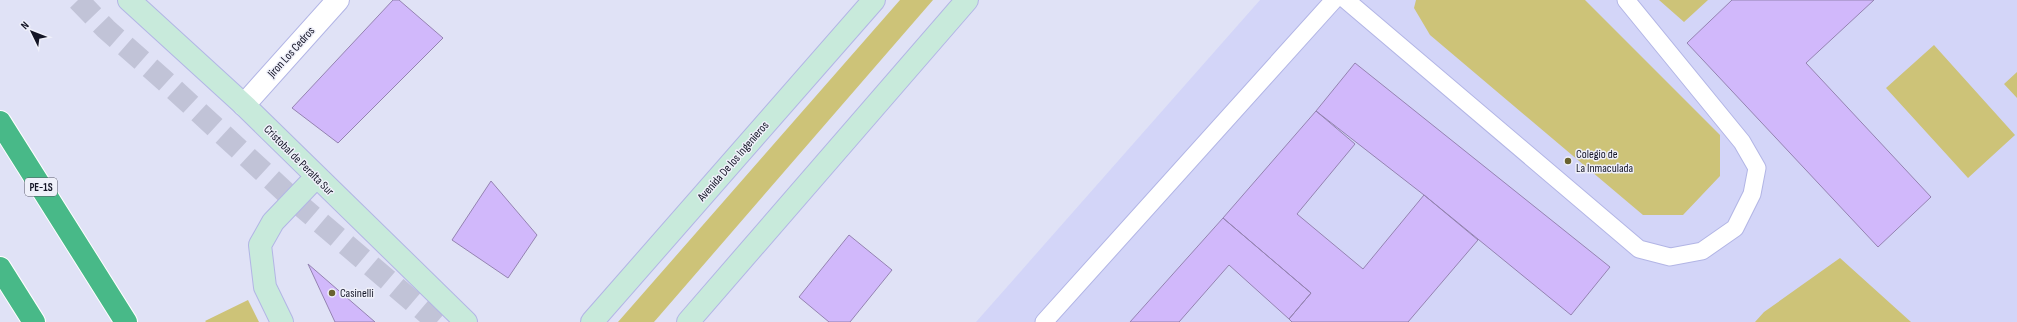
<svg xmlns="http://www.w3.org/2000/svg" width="2017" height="322" font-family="'Sofia Sans Condensed',sans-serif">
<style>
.built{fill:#d3d5f8}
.green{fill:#cdc378}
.building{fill:#d1b8fb;stroke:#9483b1}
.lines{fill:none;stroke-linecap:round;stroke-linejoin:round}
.highway-tunnel{stroke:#c1c3d7;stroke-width:22;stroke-dasharray:22 11;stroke-linecap:butt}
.lane-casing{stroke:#b2b5e5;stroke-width:19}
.street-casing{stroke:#b2b5e5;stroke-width:24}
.secondary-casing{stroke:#b2b5e5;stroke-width:24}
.highway-casing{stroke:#fff;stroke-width:24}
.lane{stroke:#fff;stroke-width:17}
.street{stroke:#fff;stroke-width:22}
.secondary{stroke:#c8eadb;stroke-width:22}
.highway{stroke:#48b988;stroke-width:22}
.poi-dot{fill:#69622f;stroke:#eff0fa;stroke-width:1.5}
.labels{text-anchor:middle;stroke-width:3;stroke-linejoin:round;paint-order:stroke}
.shield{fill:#eff0fa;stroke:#565766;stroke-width:1}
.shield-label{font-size:11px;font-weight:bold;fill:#141526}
.street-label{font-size:12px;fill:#141526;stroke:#eff0fa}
.poi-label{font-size:12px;fill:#141526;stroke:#eff0fa;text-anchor:start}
</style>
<rect width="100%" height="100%" fill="#e0e2f6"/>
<path class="built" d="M1260,0H2017V322H976Z"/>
<path class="green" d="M900,0H933L654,322H618Z
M1416,0H1585L1720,135V176L1683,215H1643L1430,35L1414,8Z
M1659,0H1708L1684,22Z
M1934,45L2015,135L1968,178L1886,88Z
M2017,72V98L2004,84Z
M1840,258L1911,322H1755L1764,312Z
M248,300L259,322H206L205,321Z"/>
<path class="building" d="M393,0H399L443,38L338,143L292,108Z
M1732,0H1874L1806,63L1931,197L1878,247L1687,43Z
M1355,63L1610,267L1571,315L1424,195L1316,111Z
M1316,111L1355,144L1297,214L1363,269L1424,195L1478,240L1408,322H1292L1289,319L1311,293L1223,218Z
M491,181L537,235L508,278L452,240Z
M1223,218L1311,293L1289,319L1229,265L1179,322H1130Z
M849,235L892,270L850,322H829L799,297Z
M308,264L375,322H335Z"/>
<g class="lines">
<path class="highway-tunnel" d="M78,0L106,29L165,81L295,201L437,322"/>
<g class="lane-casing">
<path id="lane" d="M1346,0L1639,249L1670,257L1702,251L1735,228L1752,194L1757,168L1742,142L1626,0
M1044,322L1334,0"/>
</g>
<g class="street-casing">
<path id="street" d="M244,105L338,0"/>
</g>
<g class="secondary-casing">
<path id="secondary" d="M129,0L244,105L466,322
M282,322L265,287L260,245L273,222L316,177
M592,322L874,0
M688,322L967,0"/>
</g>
<g class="highway-casing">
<path id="highway" d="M0,122L126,322
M0,268L34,322"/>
</g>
<use href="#lane" class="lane"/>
<use href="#street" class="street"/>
<use href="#secondary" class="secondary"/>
<use href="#highway" class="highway"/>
</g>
<g class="poi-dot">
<circle cx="1568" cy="161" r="4"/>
<circle cx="332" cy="293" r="4"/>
</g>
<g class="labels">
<rect class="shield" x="25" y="178" width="32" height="18" rx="3"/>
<g class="shield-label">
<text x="41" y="191">PE-1S</text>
</g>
<g class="street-label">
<text transform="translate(291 52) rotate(-48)" y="4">Jiron Los Cedros</text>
<text transform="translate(299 160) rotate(45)" y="4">Cristobal de Peralta Sur</text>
<text transform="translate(733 161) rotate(-49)" y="4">Avenida De los Ingenieros</text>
</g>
<g class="poi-label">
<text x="1576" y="158">Colegio de<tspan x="1576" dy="14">La Inmaculada</tspan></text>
<text x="340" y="297">Casinelli</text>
</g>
</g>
<g transform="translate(32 32) rotate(313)" stroke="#eff0fa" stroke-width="3" paint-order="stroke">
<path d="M0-3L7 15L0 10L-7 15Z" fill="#141526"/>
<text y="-6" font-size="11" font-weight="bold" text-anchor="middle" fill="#141526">N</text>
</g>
</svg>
